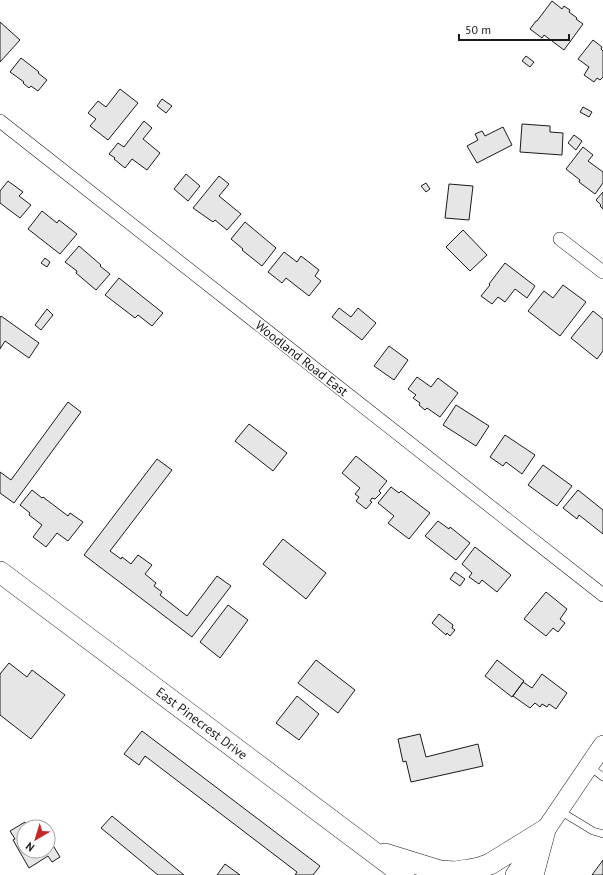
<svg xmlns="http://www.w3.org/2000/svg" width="603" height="875" font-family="'PT Sans',sans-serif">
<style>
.building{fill:#e6e6e6;stroke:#1a1a1a}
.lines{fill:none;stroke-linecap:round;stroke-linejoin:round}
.lane-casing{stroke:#1a1a1a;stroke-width:8}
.street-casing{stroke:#1a1a1a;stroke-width:14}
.secondary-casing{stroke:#1a1a1a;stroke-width:20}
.primary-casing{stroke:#1a1a1a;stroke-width:22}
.lane{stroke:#fff;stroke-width:7}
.street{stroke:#fff;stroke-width:13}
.secondary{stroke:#fff;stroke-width:19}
.primary{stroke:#fff;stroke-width:21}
.labels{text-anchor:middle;stroke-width:3;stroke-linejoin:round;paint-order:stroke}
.street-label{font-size:13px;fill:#1a1a1a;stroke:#fff}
</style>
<rect width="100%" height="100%" fill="#fff"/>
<path class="building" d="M552,1L562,9L564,6L570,10L569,12L577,18L576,19L583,24L564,50L544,35L542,38L530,29L536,21H537Z
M0,22L20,40L0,62Z
M593,40L602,47L601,49L603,51V77L600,80L597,78L594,82L584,75L589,67L578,59Z
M526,56L534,62L530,67L522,61Z
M21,58L39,72L38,73L47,80L38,91L31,86L29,88L23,83L24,82L10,72Z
M120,89L138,103L108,140L90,126L96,119L88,113L98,101L106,107Z
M162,99L172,106L166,113L157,106Z
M583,107L592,112L589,117L580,112Z
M144,121L152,128L143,139L160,153L147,170L132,159L125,168L114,159L115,158L109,154L118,143L124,147Z
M522,124L550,126V132L563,133L562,155L520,152Z
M503,127L512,145L477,163L467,146L478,140L475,134L482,131L485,136Z
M574,135L582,141L576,150L568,143Z
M583,147L593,155L588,161L603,172V183L595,194L579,182L580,180L566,169Z
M186,174L200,186L188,201L174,189Z
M219,176L229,184L219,196L241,214L227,230L215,220L213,222L193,208Z
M8,181L23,192L19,196L31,205L20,218L0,203V191Z
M426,183L430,189L426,192L421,186Z
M449,184L473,186L469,220L445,218Z
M603,192V209L600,206L601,205L596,200Z
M42,211L57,223L59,220L77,234L60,254L28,229Z
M245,222L276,248L262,266L242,250L243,249L231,239Z
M463,230L487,255L470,271L446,247Z
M79,246L101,265L100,266L110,274L96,290L76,273L77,271L65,262Z
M284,252L297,262L301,256L319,270L315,276L321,281L309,296L286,278L282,283L268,272Z
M45,258L50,262L47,267L41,263Z
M505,263L535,286L527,298L515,289L505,302L498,297L492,304L481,296L490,285L489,284Z
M119,278L163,313L152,326L138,315L135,318L105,295Z
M563,285L586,302L560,336L528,311L544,291L553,298Z
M339,308L351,317L358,308L376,323L362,340L332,317Z
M47,309L53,315L41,330L35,325Z
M593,311L603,319V351L597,359L571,338Z
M1,316L39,343L29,358L5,341L0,349V318Z
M389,346L408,360L394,380L374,366Z
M417,377L431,387L438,378L458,393L440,417L427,408L425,410L419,405L420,403L413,398L416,395L408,389Z
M68,402L81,412L14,503L0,493V472L11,480Z
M456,405L489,426L476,446L443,425Z
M249,424L287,453L273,471L235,441Z
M505,435L535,455L522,474L506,462L503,466L490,457Z
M356,456L387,481L379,491L381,493L375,499L372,498L370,501L372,502L366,509L356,501L359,497L355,494L360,488L342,473Z
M157,459L172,470L110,551L121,559L122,557L131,564L138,555L152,565L145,574L156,583L154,586L162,592L160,595L187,616L217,576L231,586L192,637L84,555Z
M543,465L572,486L557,506L528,485Z
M391,487L399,493L401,491L430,513L409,539L388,523L394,516L378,503Z
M32,490L42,498L43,497L68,516L70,513L83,522L68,541L57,533L46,547L33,537L42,525L29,515L30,513L20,505Z
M578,490L603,510V534L579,515L577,519L563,508Z
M438,521L449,529L450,527L470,543L456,560L425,536Z
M283,539L326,573L306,599L263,564Z
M475,547L511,575L497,592L482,580L479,584L469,577L472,573L462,564Z
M455,572L465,579L460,586L450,579Z
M546,592L567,609L560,619L565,623L558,632L553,628L546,636L524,619Z
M228,605L248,620L220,658L200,642Z
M439,614L453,625L452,628L455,630L450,636L447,633L446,635L432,623Z
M316,660L355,690L338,713L298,683Z
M497,660L524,681L512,697L485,676Z
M9,663L27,677L32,670L65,695L31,739L0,715V674Z
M542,674L567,693L556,709L549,704L547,707L542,704L540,707L535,703L530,708L513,696L523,682L532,688Z
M297,696L319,714L299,740L276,723Z
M142,731L320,866L313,875H295L297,872L145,756L139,765L124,754Z
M420,734L426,757L478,744L483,766L411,782L406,761L403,762L398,739Z
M112,816L184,875H158L101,828Z
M25,822L28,827H24V851H48V837L60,857L52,862L48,856L29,868L13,840L15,839L10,831Z
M603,860V875H592Z
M225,864L240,875H217Z"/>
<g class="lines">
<g class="lane-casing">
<path id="lane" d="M589,766L603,777
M560,811L593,831L603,834"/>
</g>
<g class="street-casing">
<path id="street" d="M0,121L603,595
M560,239L603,272"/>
</g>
<g class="secondary-casing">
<path id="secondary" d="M515,875L603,745"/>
</g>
<g class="primary-casing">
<path id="primary" d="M0,572L404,875
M385,854L440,871L455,872L468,870L479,868L490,864L545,830
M533,875L545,830"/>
</g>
<use href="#lane" class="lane"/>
<use href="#street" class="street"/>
<use href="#secondary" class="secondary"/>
<use href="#primary" class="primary"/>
</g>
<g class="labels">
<g class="street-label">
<text transform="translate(302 358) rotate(38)" y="5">Woodland Road East</text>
<text transform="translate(202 723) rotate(37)" y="5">East Pinecrest Drive</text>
</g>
</g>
<g transform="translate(36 839) rotate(218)"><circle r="19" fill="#ffffff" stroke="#a3a3a3"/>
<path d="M0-3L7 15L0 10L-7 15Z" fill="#c62828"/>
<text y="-6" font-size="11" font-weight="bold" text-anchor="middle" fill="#1a1a1a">N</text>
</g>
<path d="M459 34v6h110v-6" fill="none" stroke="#1a1a1a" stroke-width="2"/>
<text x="465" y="34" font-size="12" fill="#1a1a1a" stroke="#ffffff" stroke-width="3" paint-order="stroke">50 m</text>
</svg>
